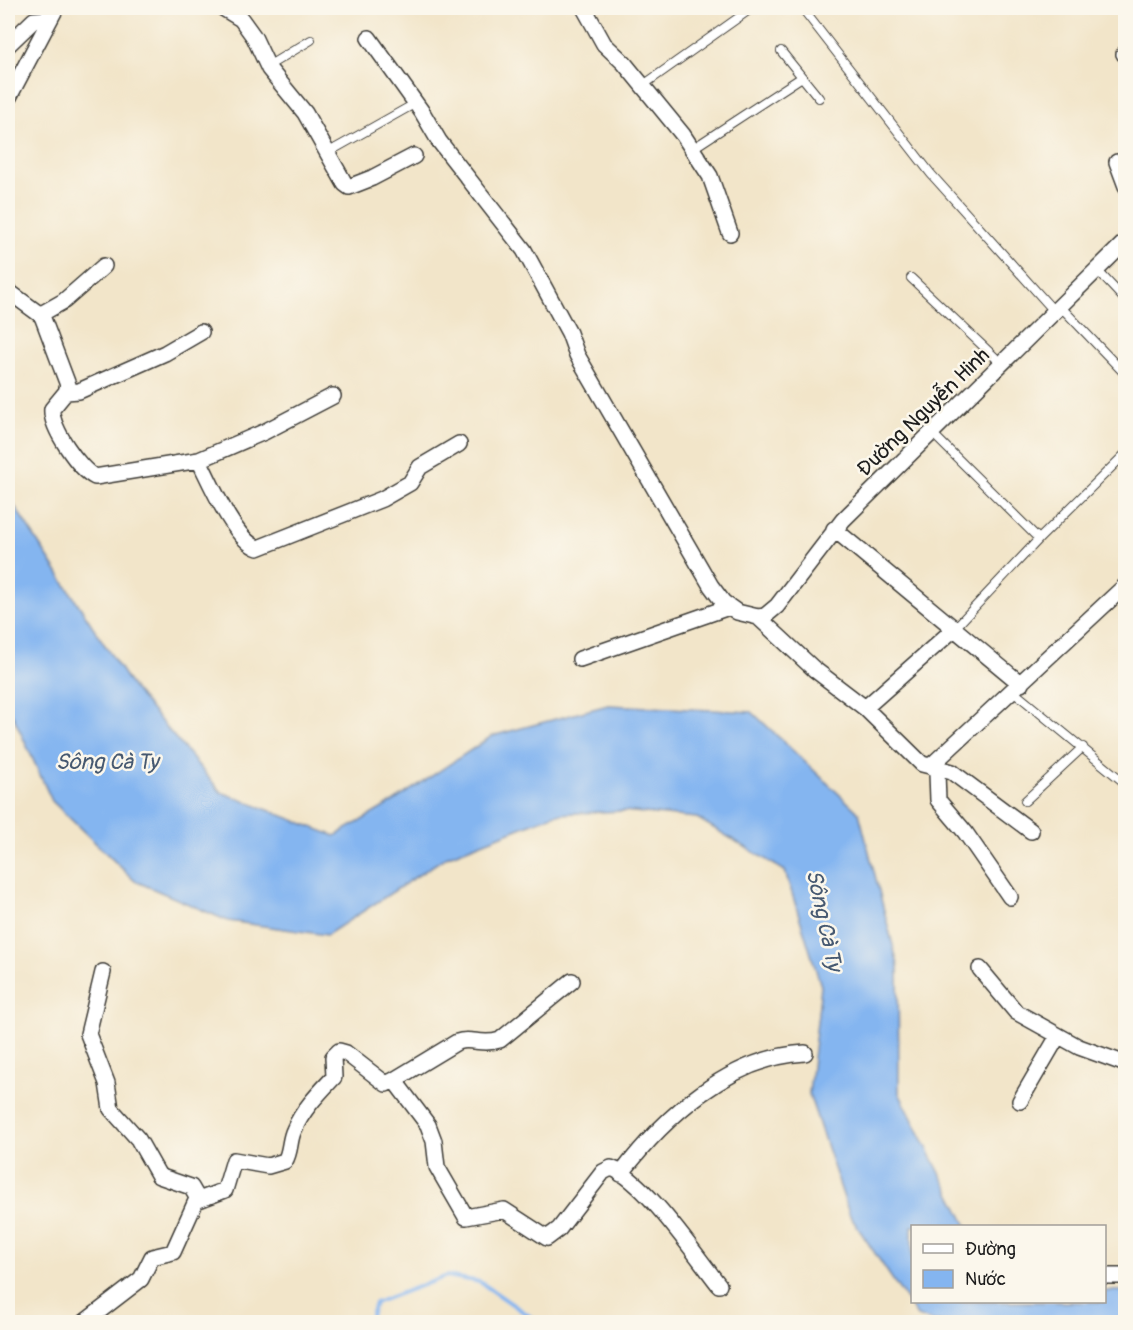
<svg xmlns="http://www.w3.org/2000/svg" width="1133" height="1330" font-family="Pangolin,sans-serif">
<style>
.water{fill:#84b5f0;stroke:#506886;stroke-width:1.5}
.lines{fill:none;stroke-linecap:round;stroke-linejoin:round}
.stream{stroke:#84b5f0;stroke-width:4}
.lane-casing{stroke:#3c3a36;stroke-width:10}
.street-casing{stroke:#3c3a36;stroke-width:18}
.lane{stroke:#fff;stroke-width:8}
.street{stroke:#fff;stroke-width:15}
.labels{text-anchor:middle;stroke-width:5;stroke-linejoin:round;paint-order:stroke}
.street-label{font-size:21px;fill:#1c1c1c;stroke:#fbf7ec}
.water-label{font-size:22px;font-style:italic;fill:#465971;stroke:#fbf7ec}
</style>
<rect width="100%" height="100%" fill="#fbf7ec"/>
<filter id="ink" filterUnits="userSpaceOnUse"><feTurbulence type="fractalNoise" baseFrequency=".0167" numOctaves="2"/><feDisplacementMap in="SourceGraphic" scale="12" xChannelSelector="R" yChannelSelector="G"/><feConvolveMatrix kernelMatrix="1 2 1 2 8 2 1 2 1" color-interpolation-filters="sRGB"/></filter>
<filter id="wash" filterUnits="userSpaceOnUse"><feTurbulence type="fractalNoise" baseFrequency=".008" numOctaves="4" result="noise"/><feDisplacementMap in="SourceGraphic" scale="24" xChannelSelector="R" yChannelSelector="G"/><feGaussianBlur stdDeviation="1.35" result="paint"/><feColorMatrix in="noise" values="0 0 0 0 0 0 0 0 0 0 0 0 0 0 0 0 0 1.4 0 .05"/><feComposite in="paint" operator="in"/></filter>
<g filter="url(#wash)">
<rect width="100%" height="100%" fill="#f2e5c9"/>
<path class="water" d="M8,496L132,687L221,792L335,836L391,803L492,736L608,705L752,712L859,813L898,965L899,1093L967,1226H912V1302H1104L1105,1291H1125V1322H934L917,1316L850,1216L809,1094L821,986L785,871L697,818L623,811L556,814L446,857L327,935L228,921L135,881L52,801L8,705Z"/>
<g class="lines">
<path class="stream" d="M369,1322L375,1303L447,1276L480,1282L538,1322"/>
</g>
</g>
<g filter="url(#ink)">
<g class="lines">
<g class="lane-casing">
<path id="lane" d="M802,8L931,174L1054,311
M781,51L819,98
M268,66L311,40
M642,86L752,8
M692,149L802,77
M327,153L416,103
M1097,270L1126,301
M911,278L1002,364
M1059,305L1126,375
M932,433L1039,539
M953,630L1039,539L1126,453
M1013,691L1126,784
M1025,801L1083,747"/>
</g>
<g class="street-casing">
<path id="street" d="M223,8L241,19L254,37L269,69L305,113L345,184L349,187L372,178L414,156
M584,8L604,44L624,63L683,135L710,176L730,233
M369,38L422,112L439,141L524,250L569,333L577,355L711,586L723,602L737,612L758,617L814,669L865,708L922,764L930,766L935,762L1126,585
M8,45L34,20L50,19
M1124,54L1126,55
M8,99L56,8
M1117,162L1126,186
M8,291L42,316L68,385L66,392L52,409C50,427 79,469 95,477L199,460L264,432L333,396
M41,314L64,301L104,266
M66,392L79,391L165,353L201,332
M199,460C210,482 235,541 258,548L382,499L410,483L420,467L459,444
M834,529L1021,684
M758,617L765,616L777,606L843,520L1126,241
M580,659L729,607
M865,708L953,630
M933,764L937,773L938,800L965,832L1010,897
M937,773L945,770L952,772L1031,831
M980,969L1016,1012L1079,1047L1126,1064
M103,972L88,1034L107,1083L111,1109L138,1139L159,1176L191,1187L198,1199
M394,1080L457,1042C471,1037 482,1046 500,1040L572,981
M1020,1101L1058,1036
M621,1174C664,1117 730,1057 805,1053
M1104,1276H1126
M85,1322L141,1279L152,1257L173,1252L196,1201L225,1190L234,1160L268,1166L285,1161C291,1151 289,1140 294,1130C303,1109 319,1093 334,1077L333,1057L339,1051L346,1053L386,1084L394,1080L428,1125L434,1141L437,1167L466,1217L504,1210L547,1238L559,1229L603,1172L611,1168C644,1179 696,1256 719,1285"/>
</g>
<use href="#lane" class="lane"/>
<use href="#street" class="street"/>
</g>
</g>
<g class="labels">
<g class="street-label">
<text transform="translate(923 412) rotate(-44)" y="7">Đường Nguyễn Hinh</text>
</g>
<g class="water-label">
<text x="107" y="769">Sông Cà Ty</text>
<text transform="translate(825 920) rotate(78)" y="8">Sông Cà Ty</text>
</g>
</g>
<rect width="1133" height="1330" fill="none" stroke="#fbf7ec" stroke-width="30"/>
<rect x="911" y="1225" width="195" height="78" fill="#fbf7ec" stroke="#a29f99" stroke-width="1.5"/>
<rect x="923" y="1244" width="30" height="9" fill="#ffffff" stroke="#a29f99" stroke-width="1.5"/>
<text x="965" y="1255" font-size="18" fill="#1c1c1c">Đường</text>
<rect x="923" y="1270" width="30" height="18" fill="#84b5f0" stroke="#a29f99" stroke-width="1.5"/>
<text x="965" y="1285" font-size="18" fill="#1c1c1c">Nước</text>
</svg>
